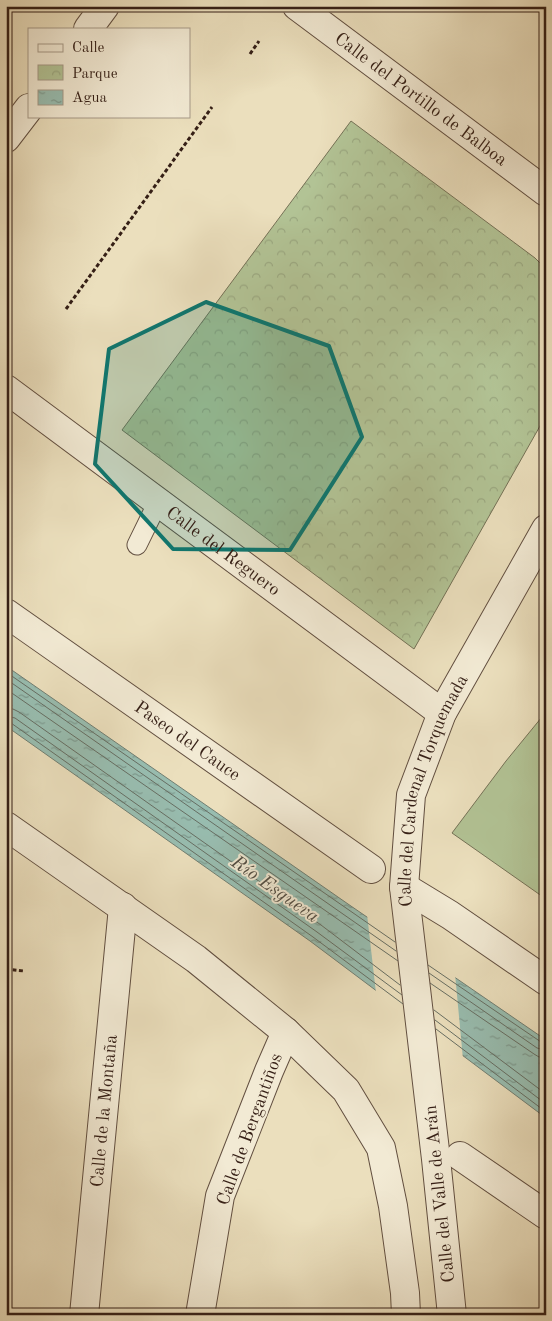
<svg xmlns="http://www.w3.org/2000/svg" width="552" height="1321" font-family="'Old Standard TT',serif">
<style>
.grass{fill:#b2c395;stroke:#747156}
.park{fill:url(#park-crowns);stroke:#747156}
.water{fill:url(#water-ripples);stroke:#707e72}
.pier{fill:#ebdfbd}
.lines{fill:none;stroke-linecap:round;stroke-linejoin:round}
.shore{stroke:#666e63;stroke-width:1}
.service-casing{stroke:#624f40;stroke-width:21}
.pedestrian-casing{stroke:#624f40;stroke-width:30}
.minor-casing{stroke:#624f40;stroke-width:30}
.tertiary-casing{stroke:#624f40;stroke-width:30}
.path{stroke:#351f16;stroke-width:3;stroke-dasharray:4 2.5;stroke-linecap:butt}
.service{stroke:#f2ead4;stroke-width:19}
.pedestrian{stroke:#f2ead4;stroke-width:28}
.minor{stroke:#f2ead4;stroke-width:28}
.tertiary{stroke:#f2ead4;stroke-width:28}
.marked{fill:#0f766e;fill-opacity:0.2;stroke:#0f766e;stroke-width:4;stroke-linejoin:round}
.labels{text-anchor:middle;stroke-width:4;stroke-linejoin:round;paint-order:stroke}
.street-label{font-size:18px;fill:#351f16;stroke:#f2ead4}
.water-label{font-size:19px;font-style:italic;fill:#534e44;stroke:#f2ead4}
</style>
<defs>
<pattern id="park-crowns" width="20" height="18" patternUnits="userSpaceOnUse" patternTransform="scale(1.25)"><rect width="20" height="18" fill="#b2c395"/><path d="M2 6a3 3 0 1 1 6 0M12 15a3 3 0 1 1 6 0" fill="none" stroke="#9aa780"/></pattern>
<pattern id="water-ripples" width="26" height="14" patternUnits="userSpaceOnUse" patternTransform="scale(1.25)"><rect width="26" height="14" fill="#98bdb0"/><path d="M2 4q2-2 4 0t4 0M15 11q2-2 4 0t4 0" fill="none" stroke="#7d998e"/></pattern>
</defs>
<rect width="100%" height="100%" fill="#ebdfbd"/>
<filter id="stains"><feTurbulence type="fractalNoise" baseFrequency=".004" numOctaves="4"/><feColorMatrix values="0 0 0 0 .2 0 0 0 0 .09 0 0 0 0 .02 0 0 0 .5 -.17"/></filter>
<radialGradient id="worn" r=".72"><stop offset=".6" stop-color="#630" stop-opacity="0"/><stop offset="1" stop-color="#630" stop-opacity=".3"/></radialGradient>
<path class="grass" d="M546,712V899L452,833L506,761Z"/>
<path class="park" d="M351,121L535,258L546,269V413L540,426L414,649L122,430Z"/>
<path class="water" d="M6,666L348,904L546,1040V1118L310,941L6,726Z"/>
<path class="pier" d="M367,914L455,974L463,1059L376,993Z"/>
<g class="lines">
<path class="shore" d="M6,672L395,942
M6,679L396,951
M6,689L398,961
M6,708L13,709L19,712L321,925L400,985
M6,716L15,718L317,932L402,995
M6,722L11,723L313,937L403,1004
M428,965L541,1042L546,1043
M429,973L537,1048L546,1050
M430,983L534,1054L539,1057H546
M434,1010L546,1094
M435,1020L546,1104
M436,1029L546,1112"/>
<g class="service-casing">
<path id="service" d="M137,545L158,502"/>
</g>
<g class="pedestrian-casing">
<g id="pedestrian">
<path id="s1" d="M6,613L371,869"/>
<path d="M404,887L450,915L546,981"/>
<path d="M286,1032L346,1090L381,1148L393,1206L405,1293L406,1315"/>
<path d="M460,1156L546,1215"/>
</g>
</g>
<g class="minor-casing">
<g id="minor">
<path d="M88,29L105,6"/>
<path d="M6,138L29,108"/>
<path id="s2" d="M6,389L442,713"/>
<path d="M6,826L196,959L286,1032L269,1071L220,1196L200,1315"/>
<path id="s3" d="M84,1315L123,907"/>
</g>
</g>
<g class="tertiary-casing">
<g id="tertiary">
<path id="s4" d="M297,6L546,192"/>
<path id="s5" d="M452,1315L436,1159L404,887L411,795L442,713L546,529"/>
</g>
</g>
<path class="path" d="M250,54L259,41
M66,309L212,107
M6,969L24,971"/>
<use href="#service" class="service"/>
<use href="#pedestrian" class="pedestrian"/>
<use href="#minor" class="minor"/>
<use href="#tertiary" class="tertiary"/>
</g>
<path class="marked" d="M206,302L329,346L362,437L290,550L173,549L95,464L109,349Z"/>
<g class="labels">
<g class="street-label">
<text dy="6" stroke="none"><textPath href="#s4" startOffset="155">Calle del Portillo de Balboa</textPath></text>
<text dy="6" stroke="none"><textPath href="#s2" startOffset="271">Calle del Reguero</textPath></text>
<text dy="6" stroke="none"><textPath href="#s1" startOffset="222">Paseo del Cauce</textPath></text>
<text dy="6" stroke="none"><textPath href="#s5" startOffset="532">Calle del Cardenal Torquemada</textPath></text>
<text dy="6" stroke="none"><textPath href="#s3" startOffset="205">Calle de la Montaña</textPath></text>
<text transform="translate(249 1129) rotate(-70)" y="6">Calle de Bergantiños</text>
<text transform="translate(439 1194) rotate(-96)" y="6">Calle del Valle de Arán</text>
</g>
<g class="water-label">
<text transform="translate(276 888) rotate(35)" y="7">Río Esgueva</text>
</g>
</g>
<rect width="552" height="1321" fill="none" stroke="#ebdfbd" stroke-width="25"/>
<rect x="8" y="8" width="537" height="1306" fill="none" stroke="#351f16" stroke-width="2.5"/>
<rect x="12" y="12" width="527" height="1296" fill="none" stroke="#351f16"/>
<rect x="28" y="28" width="162" height="90" fill="#f2ead4" stroke="#a69988"/>
<rect x="38" y="44" width="25" height="8" fill="#f2ead4" stroke="#a69988"/>
<text x="72" y="52" font-size="15" fill="#351f16">Calle</text>
<rect x="38" y="65" width="25" height="15" fill="url(#park-crowns)" stroke="#a69988"/>
<text x="72" y="78" font-size="15" fill="#351f16">Parque</text>
<rect x="38" y="90" width="25" height="15" fill="url(#water-ripples)" stroke="#a69988"/>
<text x="72" y="102" font-size="15" fill="#351f16">Agua</text>
<rect width="100%" height="100%" filter="url(#stains)"/>
<rect width="100%" height="100%" fill="url(#worn)"/>
</svg>
